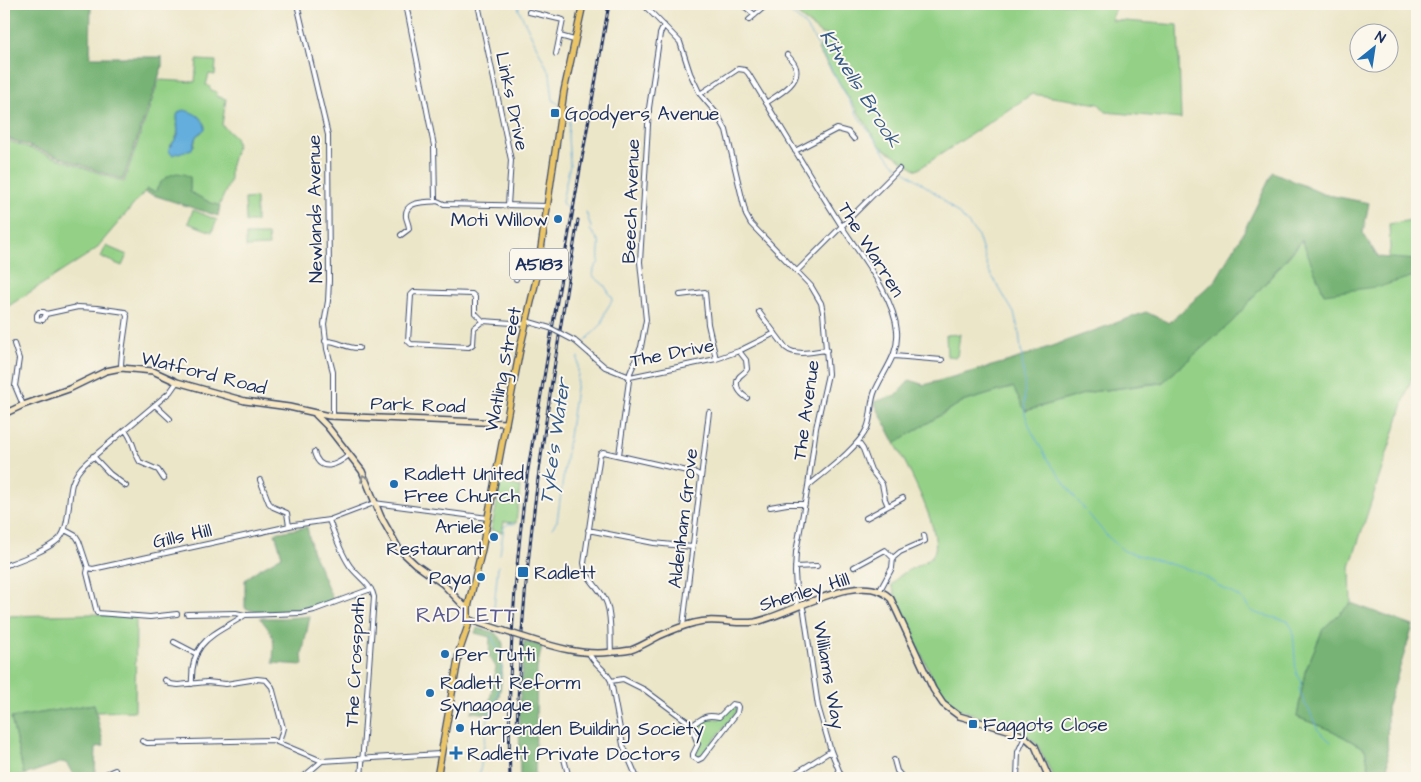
<svg xmlns="http://www.w3.org/2000/svg" width="1421" height="782" font-family="'Architects Daughter',sans-serif">
<style>
.green{fill:#94d187;stroke:#588072;fill-rule:evenodd}
.forest{fill:#77b374;stroke:#497169}
.water{fill:#64aedc;stroke:#406e9d}
.lines{fill:none;stroke-linecap:round;stroke-linejoin:round}
.stream{stroke:#64aedc;stroke-width:1}
.street-casing{stroke:#3a4a6e;stroke-width:6}
.secondary-casing{stroke:#3a4a6e;stroke-width:8}
.primary-casing{stroke:#3a4a6e;stroke-width:8}
.street{stroke:#fff;stroke-width:4}
.secondary{stroke:#f7e8c3;stroke-width:5}
.primary{stroke:#ebc669;stroke-width:5.5}
.rail-casing{stroke:#1b2f5e;stroke-width:3}
.rail{stroke:#fbf7ec;stroke-width:1;stroke-dasharray:4;stroke-linecap:butt}
.street-bridge-casing{stroke:#3a4a6e;stroke-width:6;stroke-linecap:butt}
.secondary-bridge-casing{stroke:#3a4a6e;stroke-width:8;stroke-linecap:butt}
.street-bridge{stroke:#fff;stroke-width:4}
.secondary-bridge{stroke:#f7e8c3;stroke-width:5}
.oneway{stroke:#898c90}
.poi-dot{fill:#1f6fb2;stroke:#fbf7ec;stroke-width:2}
.labels{text-anchor:middle;stroke-width:4;stroke-linejoin:round;paint-order:stroke}
.shield{fill:#fbf7ec;stroke:#5e6b89;stroke-width:1}
.shield-label{font-size:18px;font-weight:bold;fill:#1b2f5e}
.street-label{font-size:19px;fill:#1b2f5e;stroke:#fbf7ec}
.poi-label{font-size:19px;fill:#1b2f5e;stroke:#fbf7ec;text-anchor:start}
.water-label{font-size:20px;font-style:italic;fill:#355b8a;stroke:#fbf7ec}
.quarter-label{font-size:21px;letter-spacing:1px;fill:#5a5b92;stroke:#fbf7ec}
</style>
<rect width="100%" height="100%" fill="#fbf7ec"/>
<filter id="ink" filterUnits="userSpaceOnUse"><feTurbulence type="fractalNoise" baseFrequency=".02" numOctaves="2"/><feDisplacementMap in="SourceGraphic" scale="10" xChannelSelector="R" yChannelSelector="G"/><feConvolveMatrix kernelMatrix="1 2 1 2 8 2 1 2 1" color-interpolation-filters="sRGB"/></filter>
<filter id="wash" filterUnits="userSpaceOnUse"><feTurbulence type="fractalNoise" baseFrequency=".0096" numOctaves="4" result="noise"/><feDisplacementMap in="SourceGraphic" scale="20" xChannelSelector="R" yChannelSelector="G"/><feGaussianBlur stdDeviation="1.12" result="paint"/><feColorMatrix in="noise" values="0 0 0 0 0 0 0 0 0 0 0 0 0 0 0 0 0 1.4 0 .05"/><feComposite in="paint" operator="in"/></filter>
<g filter="url(#wash)">
<rect width="100%" height="100%" fill="#ece6c9"/>
<path class="green" d="M785,4H1116L1111,20L1178,25L1181,119L1106,112L1099,104L1032,94L917,170L880,146L818,50L828,35L821,34Z
M197,60L216,61L215,75L209,74L206,85L209,86L211,90L217,92L216,96L226,99L222,125L235,137L237,145L230,168V181L219,206L209,202L190,192V177L161,182L155,192L147,189L95,250L4,309V139L124,182L159,80L195,82ZM179,112L202,132L196,136L194,146H170C184,131 173,127 179,112Z
M256,198V222H246L245,199Z
M193,210L217,220L212,232L188,223Z
M1417,219V260L1387,262L1390,249L1389,224Z
M246,235H268L269,246L246,247Z
M1303,240L1417,271V361L1350,567L1351,603L1323,629L1305,672L1297,717L1333,731L1365,749L1371,778H1054L1037,744L1024,733L959,709L940,693L900,610L892,585C901,569 920,568 932,556C948,541 905,462 895,443L962,402L1014,387L1026,411L1091,392L1162,383L1229,324L1279,268Z
M106,246L127,255L122,266L101,257Z
M960,334L957,357L947,356L946,335Z
M498,481L520,487L516,523L504,522L502,532L491,530L498,499Z
M92,614L136,617L135,711L96,712L94,704L11,718L24,775L4,778V693L6,692L4,683V616Z
M732,705L736,707L737,711L701,757L699,758L695,756V752L699,745C691,725 698,715 719,719Z"/>
<path class="forest" d="M4,4H91L90,57H162V67L123,180L4,137Z
M1273,172L1323,194L1369,203L1363,233L1378,257L1417,260V275L1382,286L1324,294L1302,240L1232,322L1163,382L1091,392L1025,411L1013,387L962,402L895,443L874,402L896,395L910,380L924,385L1013,360L1146,312L1169,323L1215,281L1244,231Z
M177,173L184,174L190,177V192L209,202L220,206L218,216L144,192L147,189L155,192C161,181 165,176 177,173Z
M307,527L312,550L333,600C307,609 271,619 245,608V580L256,571L282,556L275,533Z
M1351,603L1413,626L1387,708L1388,778H1371L1365,749L1333,731L1297,717L1305,672L1323,629Z
M310,616L302,655L303,665L273,663C274,638 276,638 260,618H285Z
M477,628C489,631 500,631 503,644C502,667 503,693 493,714L470,712L490,700L496,667L489,656L490,637L475,633Z
M524,641L542,646L537,668L535,778H520L519,712Z
M94,704L104,746L96,747L95,775L89,778H75L67,764L63,762L24,775L11,718Z"/>
<path class="water" d="M184,110C193,112 206,118 205,129L196,136L192,149L172,155L169,151V149L178,135L177,115L180,111Z"/>
<g class="lines">
<path class="stream" d="M518,4L519,10L550,74L553,100L560,105
M780,4L804,24L812,35L859,118L892,162L938,195L966,221L978,236L989,271L1014,313L1019,332L1024,377L1025,414L1031,430L1048,460L1076,499L1107,536L1124,551L1191,570L1206,577L1222,588L1241,598L1252,611L1258,614L1288,621L1293,630L1296,673L1302,682L1299,689L1305,704L1309,710L1318,730L1331,742
M563,107L568,110L570,113L568,137L570,165L562,201L563,205L568,208
M584,342L602,324L605,312L613,299L604,285L593,276L594,269L599,262C597,242 605,247 590,230L591,227L586,212
M552,528L557,521L578,374V357
M500,554L504,527L508,524H514
M494,608L498,566
M479,778L490,705L497,697L502,663L500,654L491,635"/>
</g>
</g>
<g filter="url(#ink)">
<g class="lines">
<g class="street-casing">
<path id="street" d="M297,4L328,135L329,281L328,301L324,324L327,349L333,372V417
M406,4L434,146L435,200L444,204L548,206
M478,4L511,160L508,205
M643,4L680,42L690,73L700,94L717,114L726,130L746,215L751,224L811,286L821,303L823,312L828,374L816,428L808,486L796,552L795,572L797,607
M738,4L745,7L755,15
M529,12L563,20L556,54
M749,20L763,8
M560,36L574,40
M700,94L738,69L745,70L748,73C778,122 808,173 839,222C858,253 894,295 897,331C899,355 884,370 875,391C870,402 872,416 867,428C859,447 825,472 808,486
M766,103C777,95 800,84 796,68C795,63 790,58 787,55
M795,151L837,129L848,132L854,139
M401,235L409,229C409,224 407,222 406,217C404,200 426,203 437,201
M797,271L899,169
M516,279L518,271L537,276
M680,295L705,292L708,324L716,359
M759,312L786,348C797,357 814,351 827,350
M46,314L44,312H39L37,315V319L43,320L46,314L78,307L97,308L125,312L127,316C125,334 121,351 121,368
M483,321L475,313V297L472,294L414,292L411,295L408,341L411,344L469,347L473,344L474,328L483,321L525,324
M526,321L550,328
M325,341C338,340 346,349 359,348
M575,341L605,367L630,377L716,359L739,351L775,333
M14,344L19,359L15,386L23,405
M739,351L746,360L747,369C745,373 741,374 739,377C733,386 741,394 747,398
M894,356L942,360
M155,405L170,419
M125,430C134,440 133,451 140,462L158,470L164,479
M858,442L863,449L871,470L882,484L885,499L888,506
M314,452C320,474 337,465 349,455
M619,455L630,373L641,347L646,320L640,262L649,108L660,34L664,25
M93,456L110,474L126,486
M260,480L269,503L273,507L287,513L289,526
M770,507L787,504H805
M866,518L903,498
M329,520C335,536 341,553 350,566C358,577 372,585 374,597L361,778
M65,530L76,536L79,541L88,568L87,573L97,613L150,617L177,614
M588,530L654,543L692,547
M4,566C20,560 46,551 59,539C70,528 68,499 72,484C75,475 80,468 87,462L170,392L177,382
M795,567L817,566
M854,567L885,550L893,558
M88,568L93,569L294,525L329,520L374,503L488,518
M880,590L892,568L893,558L900,552L925,541L924,535
M802,605L804,612L818,706L831,751L842,778
M187,614L236,613L245,615L301,613L314,610L371,589
M683,626L709,412
M174,642L197,654
M589,653C594,665 606,669 611,681L623,745L637,778
M611,653C610,637 612,619 607,604C602,589 585,579 584,563L600,454L603,452L696,473L701,476
M165,680L170,684L178,685L207,682L226,684L257,679L266,680L272,687L283,728L279,743
M611,681L623,679L645,690L688,722L691,726L698,744L693,754V757L698,760L702,758L737,713L738,707L737,705L732,704L719,717C704,714 703,718 691,726
M192,684C190,639 215,635 245,615
M142,741L147,743L272,740L322,761
M563,755L569,778
M894,760L897,771L903,778
M96,778L115,770
M302,778L322,761L440,754
M788,778L831,751
M1017,778L1018,752L1025,737"/>
</g>
<g class="secondary-casing">
<path id="secondary" d="M4,414L23,405L69,389L106,371L121,368L153,371L177,382L245,401L289,407L329,416L506,423
M316,415L327,426L362,471L381,517L399,549L415,564L443,584L463,605L468,607
M467,619L504,631
M526,638C554,647 583,656 612,652C618,652 625,651 631,650C640,647 650,641 659,636C670,631 682,626 694,623C715,617 734,625 755,622C788,616 863,567 891,599L933,689L943,704L959,716L1015,732L1025,737L1035,746L1049,778"/>
</g>
<g class="primary-casing">
<path id="primary" d="M460,649L468,626V607L482,549L521,344L537,276L564,91L583,4
M437,778L460,648"/>
</g>
<use href="#street" class="street"/>
<use href="#secondary" class="secondary"/>
<use href="#primary" class="primary"/>
<g class="rail-casing">
<path id="rail" d="M517,731C521,560 550,389 578,220
M510,778C507,678 514,576 527,476C534,431 543,386 550,341C569,228 589,116 609,4"/>
</g>
<use href="#rail" class="rail"/>
<g class="street-bridge-casing">
<path id="street-bridge" d="M550,328L575,341"/>
</g>
<g class="secondary-bridge-casing">
<path id="secondary-bridge" d="M504,631L526,638"/>
</g>
<use href="#street-bridge" class="street-bridge"/>
<use href="#secondary-bridge" class="secondary-bridge"/>
</g>
<defs><path id="oneway-chevron" d="M-2-3.5L2.5 0L-2 3.5" fill="none" stroke-width="1.6" stroke-linecap="round" stroke-linejoin="round" transform="scale(1.25)"/></defs>
<use class="oneway" href="#oneway-chevron" transform="translate(364 478) rotate(-115)"/>
</g>
<g class="poi-dot">
<rect x="550" y="108" width="10" height="10" rx="2.5"/>
<circle cx="558" cy="219" r="5"/>
<circle cx="394" cy="484" r="5"/>
<circle cx="494" cy="537" r="5"/>
<rect x="517" y="566" width="12" height="12" rx="2.5"/>
<circle cx="481" cy="577" r="5"/>
<circle cx="445" cy="654" r="5"/>
<circle cx="430" cy="693" r="5"/>
<rect x="968" y="719" width="10" height="10" rx="2.5"/>
<circle cx="460" cy="728" r="5"/>
<path d="M453.5 745.5h5v5h5v5h-5v5h-5v-5h-5v-5h5z"/>
</g>
<g class="labels">
<rect class="shield" x="510" y="248.5" width="58" height="31" rx="4"/>
<g class="shield-label">
<text x="539" y="270">A5183</text>
</g>
<g class="street-label">
<text transform="translate(513 101) rotate(78)" y="7">Links Drive</text>
<text transform="translate(630 201) rotate(-88)" y="7">Beech Avenue</text>
<text transform="translate(314 209) rotate(-91)" y="7">Newlands Avenue</text>
<text transform="translate(872 249) rotate(58)" y="7">The Warren</text>
<text transform="translate(672 352) rotate(-11)" y="7">The Drive</text>
<text transform="translate(502 369) rotate(-79)" y="7">Watling Street</text>
<text transform="translate(204 372) rotate(14)" y="7">Watford Road</text>
<text transform="translate(418 404) rotate(2)" y="7">Park Road</text>
<text transform="translate(805 410) rotate(-82)" y="7">The Avenue</text>
<text transform="translate(682 518) rotate(-83)" y="7">Aldenham Grove</text>
<text transform="translate(182 535) rotate(-12)" y="7">Gills Hill</text>
<text transform="translate(804 591) rotate(-17)" y="7">Shenley Hill</text>
<text transform="translate(354 662) rotate(-87)" y="7">The Crosspath</text>
<text transform="translate(830 675) rotate(80)" y="7">Williams Way</text>
</g>
<g class="poi-label">
<text x="565" y="120">Goodyers Avenue</text>
<text x="548" y="226" text-anchor="end">Moti Willow</text>
<text x="404" y="480">Radlett United<tspan x="404" dy="22">Free Church</tspan></text>
<text x="484" y="533" text-anchor="end">Ariele<tspan x="484" dy="22">Restaurant</tspan></text>
<text x="534" y="579">Radlett</text>
<text x="471" y="584" text-anchor="end">Paya</text>
<text x="455" y="661">Per Tutti</text>
<text x="440" y="689">Radlett Reform<tspan x="440" dy="22">Synagogue</tspan></text>
<text x="983" y="731">Faggots Close</text>
<text x="470" y="735">Harpenden Building Society</text>
<text x="467" y="760">Radlett Private Doctors</text>
</g>
<g class="water-label">
<text transform="translate(861 88) rotate(58)" y="7">Kitwells Brook</text>
<text transform="translate(554 441) rotate(-82)" y="7">Tyke's Water</text>
</g>
<g class="quarter-label">
<text x="467" y="622">RADLETT</text>
</g>
</g>
<rect width="1421" height="782" fill="none" stroke="#fbf7ec" stroke-width="20"/>
<g transform="translate(1374 48) rotate(30)"><circle r="24" fill="#fbf7ec" stroke="#a1a7b3"/>
<path d="M0-4L9 19L0 12L-9 19Z" fill="#1f6fb2"/>
<text y="-8" font-size="14" font-weight="bold" text-anchor="middle" fill="#1b2f5e">N</text>
</g>
</svg>
